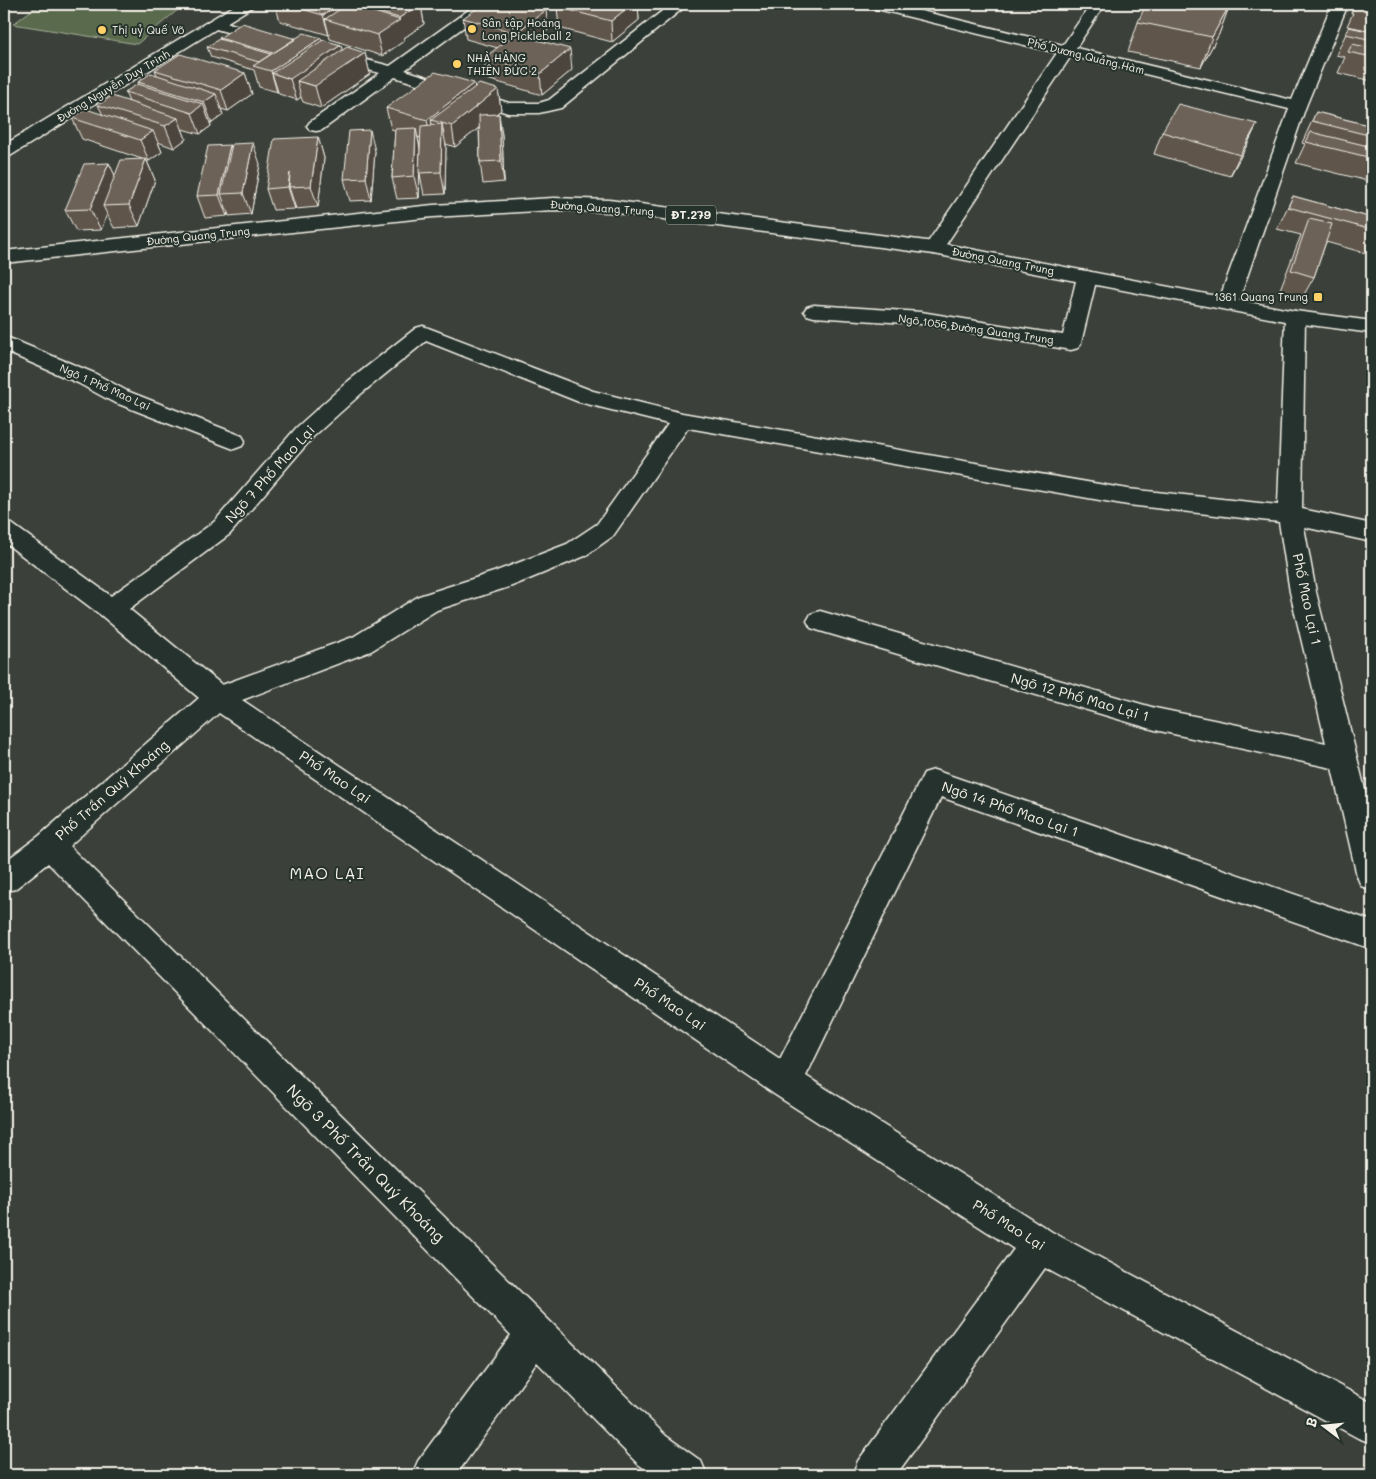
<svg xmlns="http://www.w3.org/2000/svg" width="1376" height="1479" font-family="Mali,sans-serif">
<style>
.green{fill:#5a6b4d;stroke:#a7ae9a}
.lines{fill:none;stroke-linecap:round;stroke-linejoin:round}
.street-casing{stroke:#f4f1e8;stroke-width:3}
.secondary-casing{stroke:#f4f1e8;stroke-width:3}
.primary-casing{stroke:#f4f1e8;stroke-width:3}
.street{fill:#26332d;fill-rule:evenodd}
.secondary{fill:#26332d;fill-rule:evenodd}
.primary{fill:#26332d;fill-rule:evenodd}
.wall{fill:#5e544c;stroke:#f4f1e8;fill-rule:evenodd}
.shaded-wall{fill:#4c453e;stroke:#f4f1e8}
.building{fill:#6d6258;stroke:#f4f1e8}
.poi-dot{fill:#ffd166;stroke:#26332d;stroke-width:2}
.labels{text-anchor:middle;stroke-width:4;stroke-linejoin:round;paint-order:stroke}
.far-poi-label{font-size:11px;fill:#f4f1e8;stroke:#26332d;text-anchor:start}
.far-street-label{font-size:11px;fill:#f4f1e8;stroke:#26332d}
.shield{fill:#26332d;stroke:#b6b8b0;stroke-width:1}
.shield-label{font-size:12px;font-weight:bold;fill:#f4f1e8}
.street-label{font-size:14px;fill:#f4f1e8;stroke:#26332d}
.quarter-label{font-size:16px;letter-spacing:1px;fill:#f4f1e8;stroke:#26332d}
.near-street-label{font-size:16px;fill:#f4f1e8;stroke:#26332d}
</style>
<rect width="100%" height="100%" fill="#3b413a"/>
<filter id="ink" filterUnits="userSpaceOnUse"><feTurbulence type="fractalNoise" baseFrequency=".02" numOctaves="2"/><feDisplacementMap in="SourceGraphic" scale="10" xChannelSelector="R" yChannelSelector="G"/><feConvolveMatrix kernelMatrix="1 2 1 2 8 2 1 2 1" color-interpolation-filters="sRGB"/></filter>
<g filter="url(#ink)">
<path class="green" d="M40,4H150L180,8L137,44L13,24Z"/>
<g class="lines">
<g class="street-casing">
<path id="street" d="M477,4H495L405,70L509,103H539L549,100L671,4H688L561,108L539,113H508L395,77L322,130L316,131L310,130L307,126L310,122L380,73L326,59L324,56L326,53L332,51L390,66Z
M866,4H892L1063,45L1091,4H1105L1076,48L1292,100L1332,4H1348L1306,106L1238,303L1235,307L1228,309L1221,307L1218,303L1289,109L1071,56L941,252L934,254L927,252L924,248L1057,53L869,7Z
M214,19L275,36L277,39L275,42L269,44L209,27L206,24L209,21Z
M1087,271L1094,273L1097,277L1081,343L1078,348L1071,350L921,324L814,317L807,315L804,311L807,307L814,305L921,312L1063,335L1077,277L1080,273Z
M1295,311L1302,313L1305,317L1302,509L1372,524V542L1304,527L1316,592L1372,818V890L1361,886L1357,876L1332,768L1155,730L820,631L811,628L807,621L811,614L820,611L1155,708L1326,743L1290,592L1279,522L1128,505L688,428L613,536L585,556L512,586L437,610L371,651L242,700L780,1059L924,773L934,770L1372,921V949L941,797L806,1076L1052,1232L1372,1403V1443L1358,1438L1045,1268L896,1475H852L858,1461L1014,1249L774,1094L219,713L69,846L666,1436L701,1461L707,1475H654L638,1464L537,1362L456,1475H412L418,1461L511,1335L48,863L15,889L4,892V862L39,836L199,698L102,616L4,542V521L12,524L111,596L214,522L297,427L346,383L416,328L423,326L593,391L682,413L1128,489L1278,505L1285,317L1288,313ZM426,341L579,402L668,424L597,524L567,544L494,572L419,596L353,637L222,685L129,609L230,534L313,437L362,393Z
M4,336L94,373L127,391L242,436L245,441L242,446L234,449L226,446L111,401L78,383L4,351Z"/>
</g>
<g class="secondary-casing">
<path id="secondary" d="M237,4H255L252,7L10,156L4,157V145Z"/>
</g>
<g class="primary-casing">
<path id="primary" d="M554,198L609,200L934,242L1295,311L1372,321V333L1295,323L934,254L609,212L554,210L433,217L4,263V251L433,205Z"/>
</g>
<use href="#street" class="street"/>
<use href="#secondary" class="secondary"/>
<use href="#primary" class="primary"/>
</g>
<path class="wall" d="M275,4H421L424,24L404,38V41L382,56L330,39L329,35L280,21Z
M557,4H638L639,20L612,42L559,28L557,7L560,5Z
M1230,4L1219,34L1201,67L1128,52L1138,22Z
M1355,4H1372V31L1347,26L1353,13H1351Z
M463,18L548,30L536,40L572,70L542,95L487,79L484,58L498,48L466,39Z
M1349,27L1372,32V81L1338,73L1345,57L1336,55Z
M219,38H321L322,41L341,45L342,51L365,53L370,74L321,108L303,102L301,97L297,100L279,94L278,92L259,87L254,70L211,57L207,47L220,39Z
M155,70L245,73L252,94L228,111L221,109L223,115L212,123L210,122L211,126L200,134L182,129L186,139L174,148L158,142L162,152L149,161H147L155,180L139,226L114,228L107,214L101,230L76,231L65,210L109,163L115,176L142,159L82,139L72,118L103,115L98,105L129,102L125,92L139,84L138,82L157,75Z
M475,86L498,89L501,110L497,114L502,135L504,182L483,184L480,162L479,128L455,147L446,144L445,194L424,195L420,174L419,198L397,199L392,178L395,130L391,129L386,108ZM418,137L421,138L420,149Z
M1316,112L1372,126V182L1296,163L1305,144L1302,143Z
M1257,124L1247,145L1230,176L1154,154L1162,132Z
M318,137L324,158L318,207L296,209L295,206V209L273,210L266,189Z
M230,145L231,147L260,164L251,214L229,216L228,213L227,216L205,218L197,196Z
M375,151L371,200L350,201L344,179Z
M1293,196L1372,218V255L1326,242L1314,277L1302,298L1279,292L1301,235L1277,229Z"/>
<path class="shaded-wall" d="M340,4H347L351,21L325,19L329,35L323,15Z
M421,4L424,24L404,38V41L382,56L377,35L399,20V18Z
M632,4H638L639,20L612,42L611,21Z
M1230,4L1219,34L1201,67L1212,37Z
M546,10L548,30L519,53L516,33Z
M321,38L326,55L341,45L346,66L365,53L370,74L321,108L315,86L297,81L301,97L297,100L290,79L272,73L278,92H277L271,71Z
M570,49L572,70L542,95L540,74Z
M245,73L252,94L228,111L221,90Z
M474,83L478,104L431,120L435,138L431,141L427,120Z
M498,89L501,110L455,147L452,126Z
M216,94L223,115L212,123L204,102Z
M203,104L211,126L200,134L192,113Z
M499,114L502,135L504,182L501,161Z
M178,118L186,139L174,148L165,126Z
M442,124L446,146L445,194L441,172Z
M1257,124L1247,145L1230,176L1240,155Z
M416,128L420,149L419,198L414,176Z
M370,130L375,151L371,200L366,178Z
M153,131L162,152L149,161L140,140Z
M318,137L324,158L318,207L311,186Z
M253,143L260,164L251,214L243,193Z
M230,145L238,166L221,194L228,213L227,216L219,195Z
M146,159L155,180L139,226L129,205Z
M109,163L119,184L103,206L107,214L101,230L90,209Z
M290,173L289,187L295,206V209L288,187Z"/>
<path class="building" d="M284,4H340L323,15Z
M348,4L400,20L377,35L325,19Z
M352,4H420L399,18Z
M483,4H524L546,10L516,33L463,18Z
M562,4H632L611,21L557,7Z
M1146,4H1230L1212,37L1138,22Z
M1357,4H1372V8L1357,5Z
M242,23L296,39L273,53L219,38Z
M1349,27L1372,32V40L1346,34Z
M304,33L321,38L271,71L253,66Z
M515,34L570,49L540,74L484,58Z
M219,39L271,54L259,62L207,47Z
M323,40L341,45L290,79L272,73Z
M1352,44L1372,48V57L1348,52Z
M347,47L365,53L315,86L297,81Z
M180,54L245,73L221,90L155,70Z
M435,72L474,83L427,120L386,108Z
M151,73L216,94L204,102L138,82Z
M138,84L203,104L192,113L125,92Z
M479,84L498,89L452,126L431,120Z
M112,96L178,118L165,126L98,105Z
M1178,104L1257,124L1240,155L1162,132Z
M86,109L153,131L140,140L72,118Z
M1316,112L1372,126V136L1312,121Z
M499,114L501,161L480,162L479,115Z
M442,124L441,172L419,173L421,126Z
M416,128L414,176L392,178L395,129Z
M370,130L366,178L344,179L349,131Z
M1311,132L1372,147V158L1306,142Z
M318,137L311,186L289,187L290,173L288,187L266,189L274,139Z
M253,143L243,193L221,194L232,144Z
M230,145L219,195L197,196L208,146Z
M146,159L129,205L103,206L121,160Z
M109,163L90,209L65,210L84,164Z
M1293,196L1372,218V230L1288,207Z
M1309,219L1332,224L1314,277L1291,270Z"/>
</g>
<g class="poi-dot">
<circle cx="472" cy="29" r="5"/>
<circle cx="102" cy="30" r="5"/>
<circle cx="457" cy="64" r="5"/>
<rect x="1313" y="292" width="10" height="10" rx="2.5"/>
</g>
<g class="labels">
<g class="far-poi-label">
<text x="482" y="27">Sân tập Hoàng<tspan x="482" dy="13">Long Pickleball 2</tspan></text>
<text x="112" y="34">Thị uỷ Quế Võ</text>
<text x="467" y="62">NHÀ HÀNG<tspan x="467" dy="13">THIÊN ĐỨC 2</tspan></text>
<text x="1308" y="301" text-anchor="end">1361 Quang Trung</text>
</g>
<g class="far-street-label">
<text transform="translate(1086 56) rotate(14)" y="4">Phố Dương Quảng Hàm</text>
<text transform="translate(113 86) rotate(-31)" y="4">Đường Nguyễn Duy Trinh</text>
<text transform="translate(602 208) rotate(4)" y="4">Đường Quang Trung</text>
<text transform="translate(198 236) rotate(-6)" y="4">Đường Quang Trung</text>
<text transform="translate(1003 261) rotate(11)" y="4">Đường Quang Trung</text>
<text transform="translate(976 329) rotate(8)" y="4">Ngõ 1056 Đường Quang Trung</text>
<text transform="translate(105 387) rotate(24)" y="4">Ngõ 1 Phố Mao Lại</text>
</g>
<rect class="shield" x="666" y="205.5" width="50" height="19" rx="4"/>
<g class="shield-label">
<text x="691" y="219">ĐT.279</text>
</g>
<g class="street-label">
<text transform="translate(270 474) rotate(-48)" y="5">Ngõ 7 Phố Mao Lại</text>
<text transform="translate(1307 599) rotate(78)" y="5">Phố Mao Lại 1</text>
<text transform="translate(1080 697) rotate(16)" y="5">Ngõ 12 Phố Mao Lại 1</text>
<text transform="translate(335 777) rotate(34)" y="5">Phố Mao Lại</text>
<text transform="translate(112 790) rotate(-41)" y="5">Phố Trần Quý Khoáng</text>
<text transform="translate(1010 809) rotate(19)" y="5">Ngõ 14 Phố Mao Lại 1</text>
<text transform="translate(670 1004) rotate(34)" y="5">Phố Mao Lại</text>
<text transform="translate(1009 1225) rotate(32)" y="5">Phố Mao Lại</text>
</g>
<g class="quarter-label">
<text x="327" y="879">MAO LẠI</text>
</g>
<g class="near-street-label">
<text transform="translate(366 1163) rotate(45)" y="6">Ngõ 3 Phố Trần Quý Khoáng</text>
</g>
</g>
<rect width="1376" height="1479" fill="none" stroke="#26332d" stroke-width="20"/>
<rect x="10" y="10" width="1356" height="1459" fill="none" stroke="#f4f1e8" stroke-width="2" filter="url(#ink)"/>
<g transform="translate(1324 1426) rotate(286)" stroke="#26332d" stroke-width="4" paint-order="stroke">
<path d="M0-4L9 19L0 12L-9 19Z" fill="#f4f1e8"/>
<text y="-8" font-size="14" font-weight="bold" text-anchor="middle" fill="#f4f1e8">B</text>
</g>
</svg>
